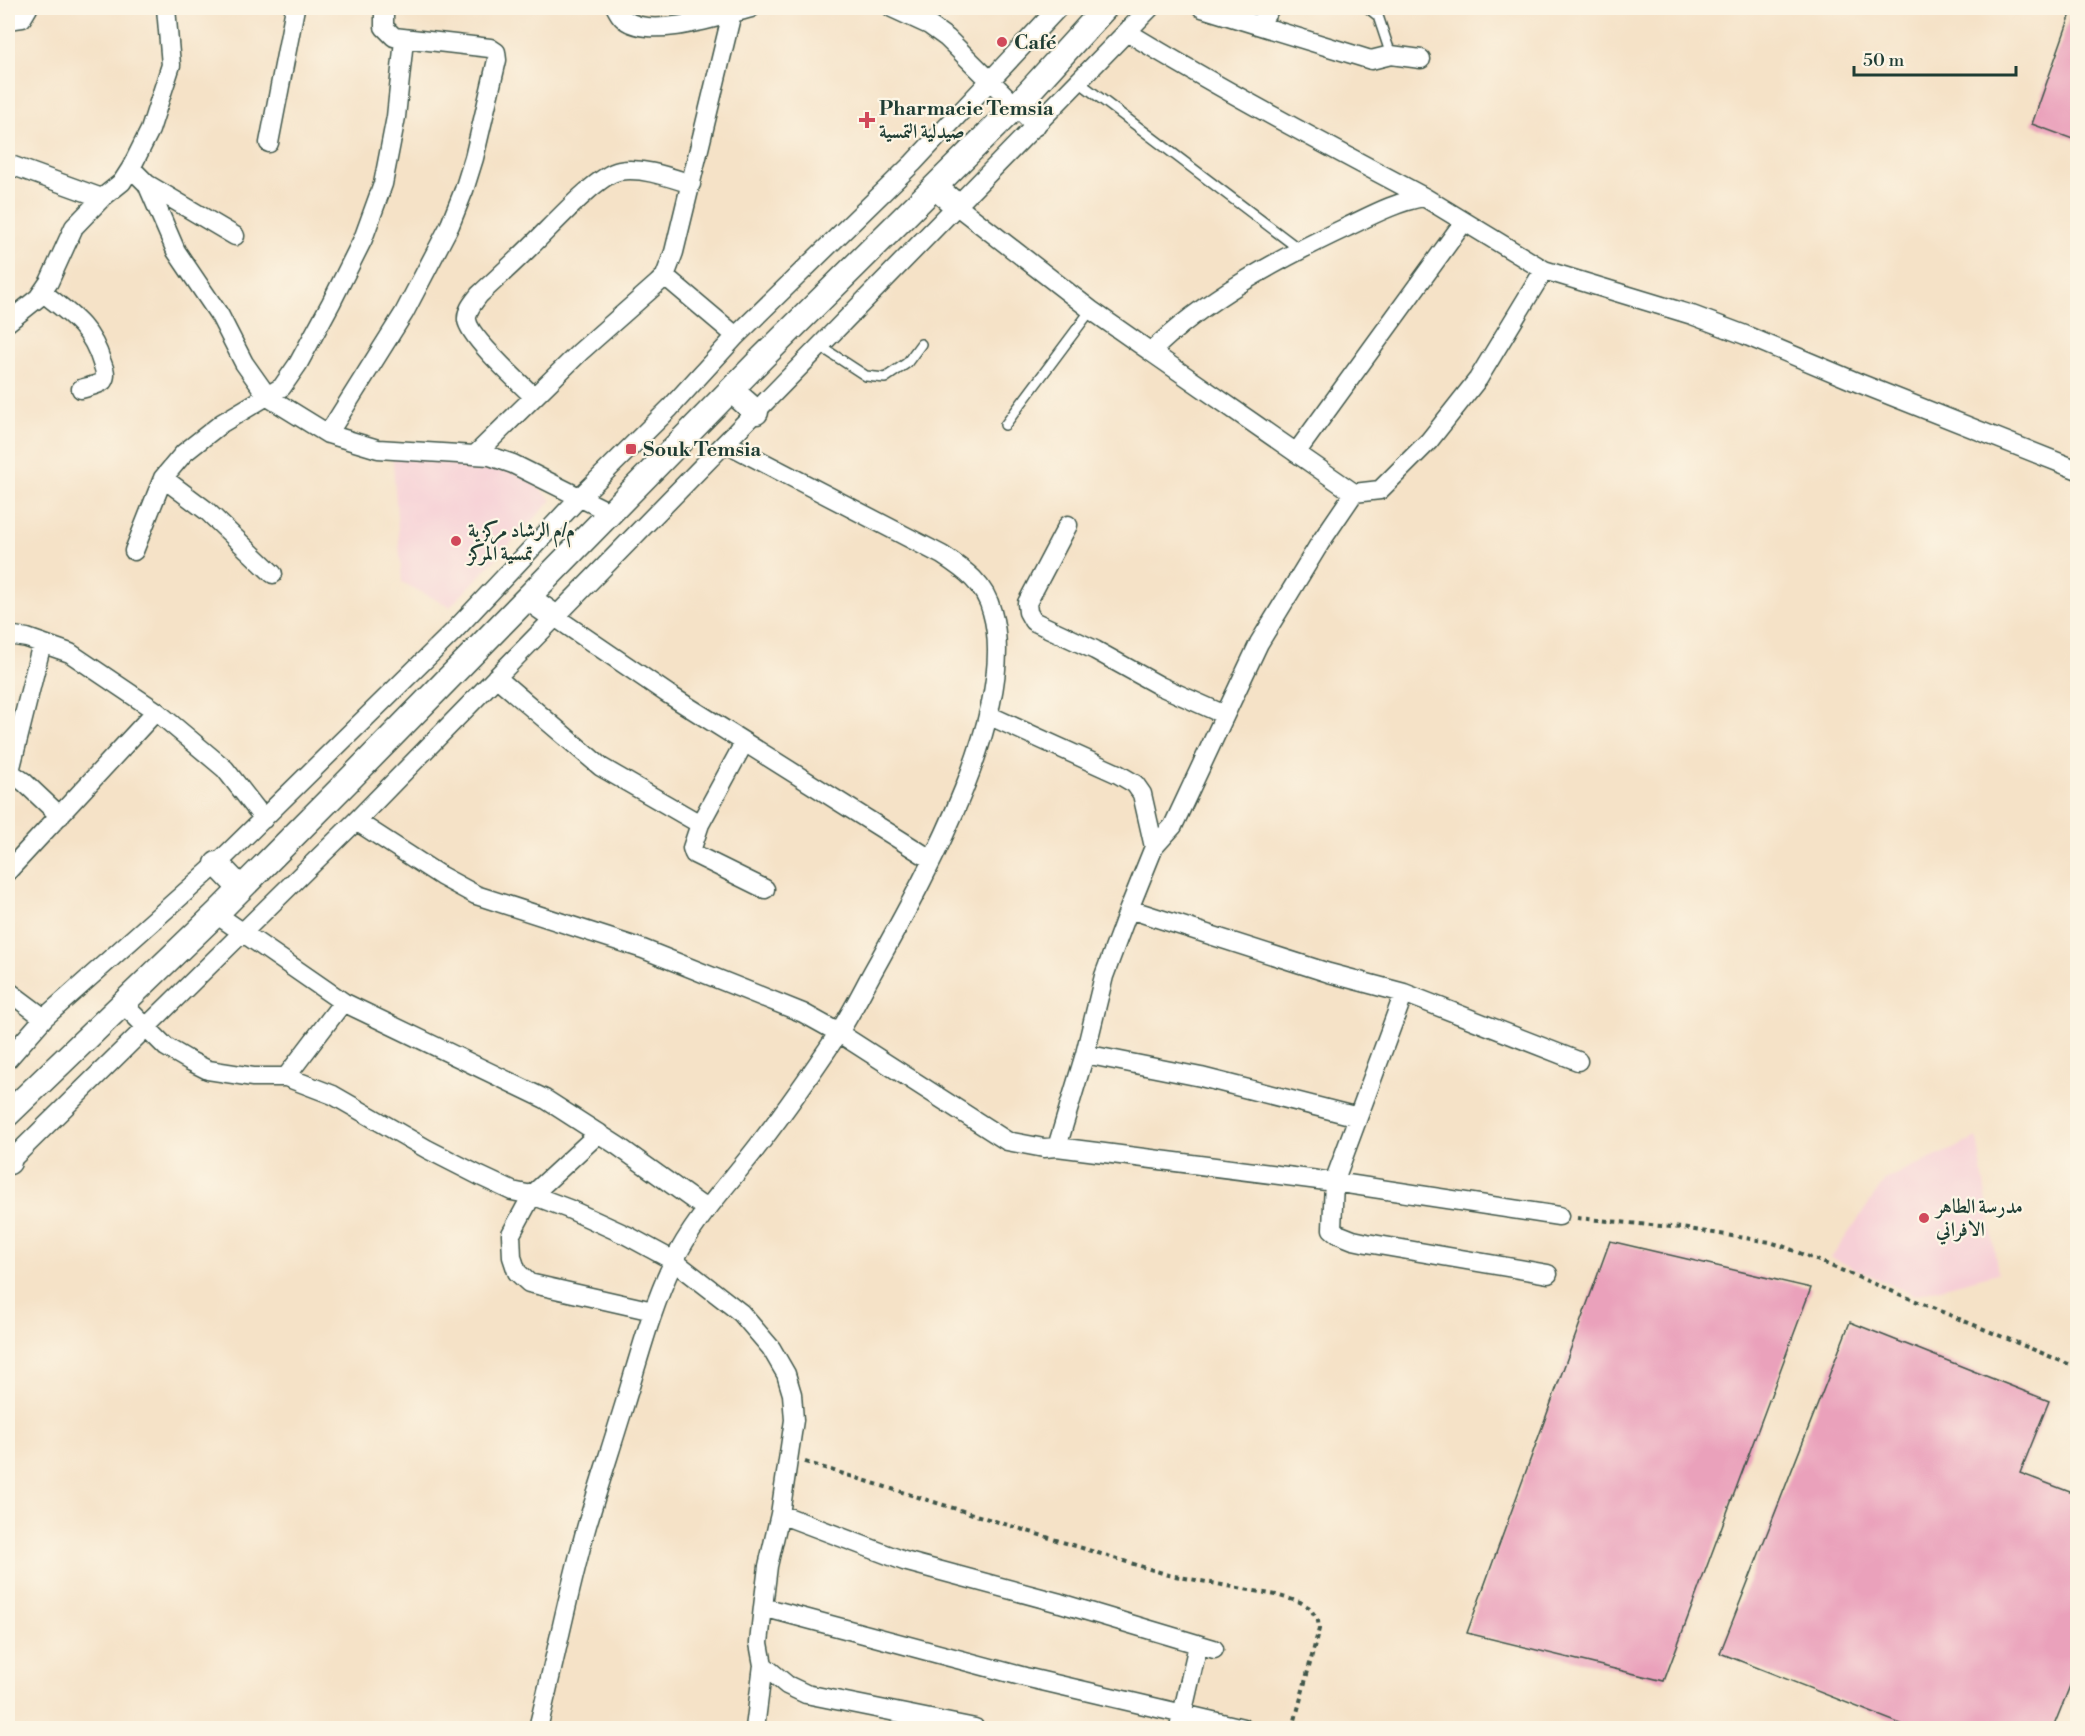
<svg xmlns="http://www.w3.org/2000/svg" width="2085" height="1736" font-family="'Libre Bodoni',Amiri,serif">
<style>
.built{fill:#f6cfd6}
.building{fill:#eaa1bb}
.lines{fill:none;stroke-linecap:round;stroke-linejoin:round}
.lane-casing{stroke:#3f564a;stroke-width:12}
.street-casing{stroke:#3f564a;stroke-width:21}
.secondary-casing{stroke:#3f564a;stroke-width:27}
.path{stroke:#3f564a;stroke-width:4;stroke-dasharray:4.5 4.5;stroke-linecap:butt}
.lane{stroke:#fff;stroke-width:9}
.street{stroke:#fff;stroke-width:18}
.secondary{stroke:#fff;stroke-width:24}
.poi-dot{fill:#d1495b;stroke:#fcf5e5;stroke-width:2}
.labels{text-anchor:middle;stroke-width:4.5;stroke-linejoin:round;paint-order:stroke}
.poi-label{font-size:20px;font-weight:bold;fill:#1f3d34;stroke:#fcf5e5;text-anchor:start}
</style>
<rect width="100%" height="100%" fill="#fcf5e5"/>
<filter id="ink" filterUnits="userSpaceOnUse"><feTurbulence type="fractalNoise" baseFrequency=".0167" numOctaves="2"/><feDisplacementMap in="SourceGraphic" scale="12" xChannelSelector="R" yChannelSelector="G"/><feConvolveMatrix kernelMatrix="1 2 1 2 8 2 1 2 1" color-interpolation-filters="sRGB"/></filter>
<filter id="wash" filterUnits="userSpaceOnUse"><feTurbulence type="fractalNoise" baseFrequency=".008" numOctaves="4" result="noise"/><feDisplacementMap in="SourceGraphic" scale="24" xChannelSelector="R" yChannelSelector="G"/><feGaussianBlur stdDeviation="1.35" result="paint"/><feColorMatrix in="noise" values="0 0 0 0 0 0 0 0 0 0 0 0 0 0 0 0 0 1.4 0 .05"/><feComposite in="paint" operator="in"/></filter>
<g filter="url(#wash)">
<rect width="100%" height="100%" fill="#f5e2c7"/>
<path class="built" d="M392,450L497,459L526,476L552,500L450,607L402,582Z
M1977,1138L1998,1273L1914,1295L1831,1258L1886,1179Z"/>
<g id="blocks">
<path class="building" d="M2073,8H2078V141L2032,124Z
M1610,1241L1811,1288L1664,1681L1467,1633Z
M1850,1322L2049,1401L2020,1473L2078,1495V1666L2053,1728H1911L1720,1653Z"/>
</g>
</g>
<g filter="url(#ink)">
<use href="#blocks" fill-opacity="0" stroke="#3f564a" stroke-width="1.5"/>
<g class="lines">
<g class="lane-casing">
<path id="lane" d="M1368,8L1378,16L1391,55
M1079,82L1299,249
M820,346L866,376L885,378L907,363L921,344
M1005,425L1091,310"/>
</g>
<g class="street-casing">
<path id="street" d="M616,8C618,11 620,16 624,19C650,40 721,16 751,8
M892,8L929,25L947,38L1036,126
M1202,8L1371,60L1391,55L1421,59
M8,20L22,18L28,8
M1259,25L1270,8
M1127,32C1224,91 1324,144 1424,197
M269,143L295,8
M8,164L102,198
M131,168L147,184L176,251L220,316L244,363L268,397L328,434L378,449L490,456L513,464L611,513
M147,184L235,236
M957,206L1091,310L1151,352C1204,299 1279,259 1347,227C1372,215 1396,202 1424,197L1544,270L1692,315L1745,335L1859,383L2078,470
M665,276L736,336
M42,292C70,314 91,326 102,363C104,368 107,375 103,381C99,385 87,387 81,389
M8,322L38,298L49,282L74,227L102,198L122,182L131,168L150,130L171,65L166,8
M1151,352L1354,493
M534,397C520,383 469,337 467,320C466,310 474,302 479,295C497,278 515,262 532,245C550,228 597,175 619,171C642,167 669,177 691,184
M328,434L404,313L450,225L464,190L474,158L497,60L496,52L490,48L394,37L384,27V8
M1296,453L1463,223
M476,454L580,352L658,283L665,276L674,252L732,13
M163,478L207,511L273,574
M1068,525L1027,603L1028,612L1033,621L1095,650L1160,686L1225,715L1259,643L1320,543L1354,493L1380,490L1429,441L1478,379L1544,270
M134,551L163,478L184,453L222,423L282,387L298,364L331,303L363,239L383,184L396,117L404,40
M555,617L668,694L932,860
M8,635L27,638L70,653L156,711L225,769L264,819
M496,677L601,767L700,824L744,743
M988,715L1118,774L1135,784L1142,794L1154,847L1129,909L1329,973L1404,993
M8,771L24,782L60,816
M10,771L42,643
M356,821L441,876L476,895L643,949L803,1013L839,1033L1007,1141L1044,1148L1057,1147L1334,1182L1559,1216
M700,824L692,848L694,854L765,889
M1154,847L1173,826L1225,715
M8,871L156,711
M216,914L343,1002L545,1099L618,1146L706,1209
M8,991L44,1018
M123,1004L166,1047L190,1061L208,1070L253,1077H286L333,1095L427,1149L480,1176L512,1191L532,1195L569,1209L628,1236L674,1261L741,1313L771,1348L786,1374L792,1394L794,1420L780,1514L768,1566L763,1607L759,1643L763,1665L787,1685L806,1694L975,1728
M1085,1054L1104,976L1129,909
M8,1059L44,1018L217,864L453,632L580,497L670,408L736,336L913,163L1058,8
M286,1077L343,1002
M599,1133L532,1195L511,1234L512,1257L517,1272L529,1283L653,1311
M1057,1147L1085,1054L1201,1077L1358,1117
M8,1163L356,821L1150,8
M1548,1274L1367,1243L1353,1240L1338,1234L1332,1229L1334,1182L1404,993L1578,1061
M780,1514L904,1561L1060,1603L1214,1649
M763,1607L1025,1677L1243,1728
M538,1728C555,1661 568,1592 587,1525C599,1485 612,1445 624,1406C639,1358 651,1309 673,1263C695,1217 731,1182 761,1142C788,1107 813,1071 837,1035C852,1013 863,989 876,966C923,881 1020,709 992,612C985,584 965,570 942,555L726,443
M755,1728L763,1665
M1179,1728L1198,1645"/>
</g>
<g class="secondary-casing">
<path id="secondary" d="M935,187L957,206
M731,390L756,412
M528,598L555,617
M217,864L241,889
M8,1114L216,914L348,781L762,358L1016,106L1105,8
M8,1161L9,1162"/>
</g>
<path class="path" d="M1577,1218L1682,1228L1770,1242L1785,1247L2078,1368
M805,1462L1169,1575L1276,1595L1300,1602L1310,1608L1318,1621L1319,1629L1293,1728"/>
<use href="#lane" class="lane"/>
<use href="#street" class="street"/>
<use href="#secondary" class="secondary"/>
</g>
</g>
<g class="poi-dot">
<circle cx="1002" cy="42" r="6"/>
<path d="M864 111h6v6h6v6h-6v6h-6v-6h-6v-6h6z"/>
<rect x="625" y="443" width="12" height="12" rx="3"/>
<circle cx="456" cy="541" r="6"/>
<circle cx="1924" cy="1218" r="6"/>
</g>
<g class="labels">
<g class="poi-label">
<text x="1014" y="49">Café</text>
<text x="879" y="115">Pharmacie Temsia<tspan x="879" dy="23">صيدلية التمسية</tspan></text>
<text x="643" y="456">Souk Temsia</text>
<text x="468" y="537">م/م الرشاد مركزية<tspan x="468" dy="23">تمسية المركز</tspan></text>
<text x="1936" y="1213">مدرسة الطاهر<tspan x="1936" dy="23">الافراني</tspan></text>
</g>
</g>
<rect width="2085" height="1736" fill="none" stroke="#fcf5e5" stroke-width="30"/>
<path d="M1854 66v9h162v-9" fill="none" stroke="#1f3d34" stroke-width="3"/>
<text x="1863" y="66" font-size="18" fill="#1f3d34" stroke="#fcf5e5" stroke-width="4.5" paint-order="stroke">50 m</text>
</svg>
